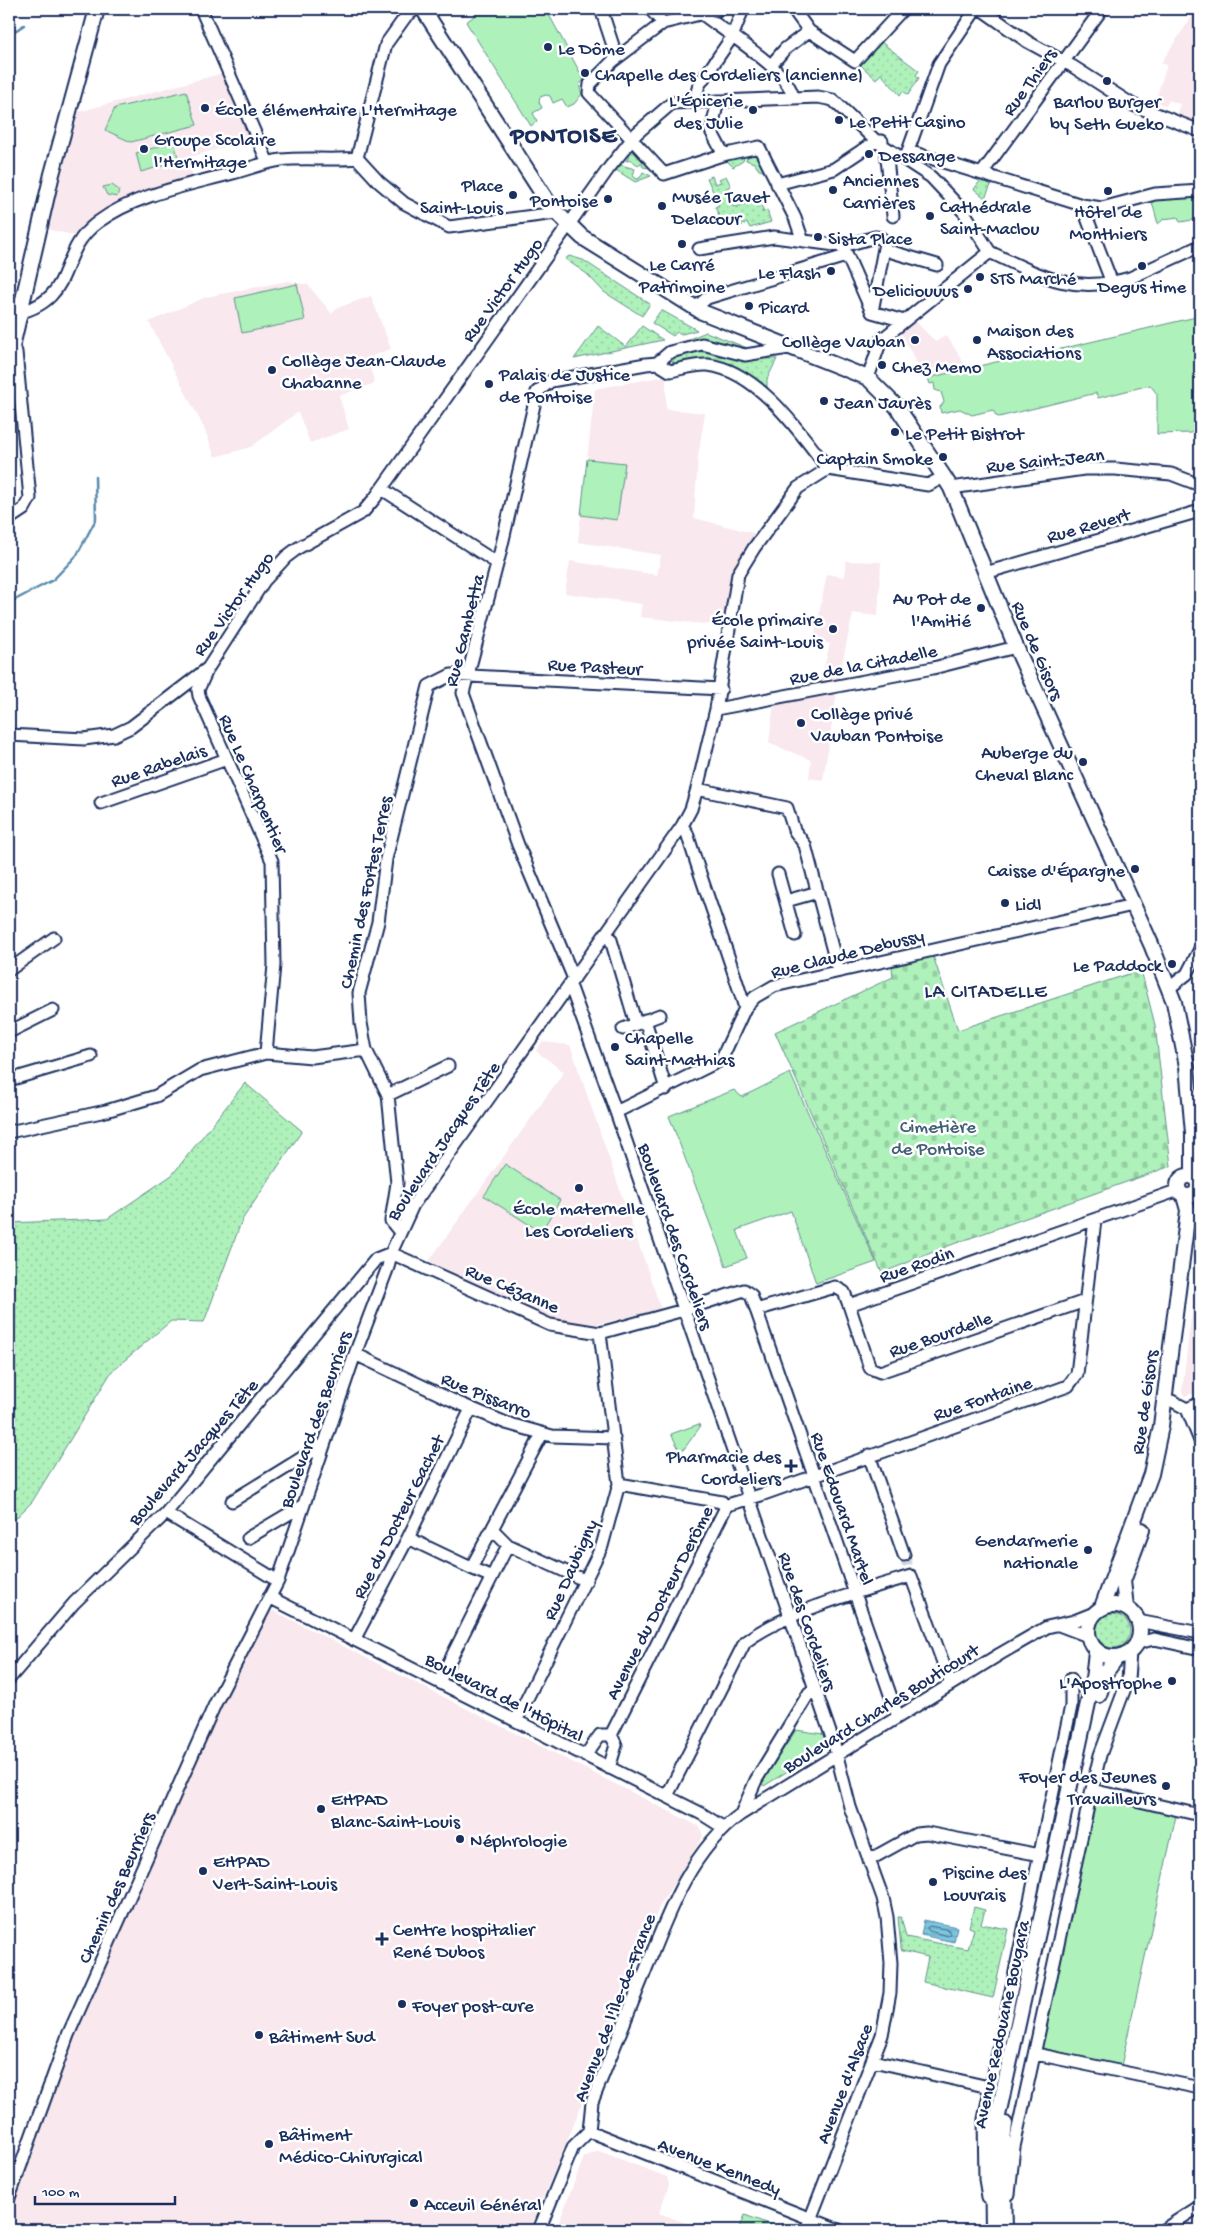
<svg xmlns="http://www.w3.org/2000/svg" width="1209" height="2239" font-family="'Gochi Hand',sans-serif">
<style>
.built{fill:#f9e8ed}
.grass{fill:url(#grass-dots);stroke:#64908c}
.cemetery{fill:url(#cemetery-stones);stroke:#64908c}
.park{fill:#aef1ba;stroke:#64908c}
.water{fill:url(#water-rules);stroke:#568aab}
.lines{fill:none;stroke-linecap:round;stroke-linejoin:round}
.shore{stroke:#426b91;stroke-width:1}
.stream{stroke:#568aab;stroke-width:2.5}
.minor-tunnel{stroke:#d1d5df;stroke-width:11;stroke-dasharray:11 5.5;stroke-linecap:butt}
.minor-casing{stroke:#1b2f5e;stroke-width:15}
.major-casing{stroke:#1b2f5e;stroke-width:18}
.minor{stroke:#fff;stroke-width:11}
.major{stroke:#fff;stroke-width:14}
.poi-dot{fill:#1b2f5e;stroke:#fff;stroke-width:2}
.labels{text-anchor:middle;stroke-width:5;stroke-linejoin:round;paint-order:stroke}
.poi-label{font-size:19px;fill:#1b2f5e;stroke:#fff;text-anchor:start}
.street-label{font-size:19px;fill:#1b2f5e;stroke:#fff}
.park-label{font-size:19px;fill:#406075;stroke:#fff}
.neighbourhood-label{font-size:20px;letter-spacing:1px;fill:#1b2f5e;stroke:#fff}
.district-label{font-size:24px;font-weight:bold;letter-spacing:1px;fill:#1b2f5e;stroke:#fff}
</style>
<defs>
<pattern id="grass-dots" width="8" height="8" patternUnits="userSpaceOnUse" patternTransform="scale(1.25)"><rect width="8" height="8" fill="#aef1ba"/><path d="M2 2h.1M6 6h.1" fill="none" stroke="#95cfa2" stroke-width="1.8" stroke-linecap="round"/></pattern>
<pattern id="cemetery-stones" width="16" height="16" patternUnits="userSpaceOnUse" patternTransform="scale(1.25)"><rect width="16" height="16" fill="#aef1ba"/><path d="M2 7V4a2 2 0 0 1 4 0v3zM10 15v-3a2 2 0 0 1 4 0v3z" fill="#95cfa2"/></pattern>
<pattern id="water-rules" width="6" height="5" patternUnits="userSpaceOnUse" patternTransform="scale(1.25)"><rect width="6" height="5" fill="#7dc6de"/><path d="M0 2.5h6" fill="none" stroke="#6baac1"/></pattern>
</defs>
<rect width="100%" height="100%" fill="#fff"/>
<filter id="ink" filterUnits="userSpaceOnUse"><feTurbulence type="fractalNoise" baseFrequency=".02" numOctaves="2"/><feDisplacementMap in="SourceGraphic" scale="10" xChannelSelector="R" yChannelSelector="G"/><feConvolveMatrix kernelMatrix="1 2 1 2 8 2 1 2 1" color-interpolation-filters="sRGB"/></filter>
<g filter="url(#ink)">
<path class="built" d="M1197,9H1200V126L1176,116L1180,104L1169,100L1166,106L1155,101L1167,65L1161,63Z
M224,73L252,139L187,158L194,179L94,219L76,236L47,229L78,112Z
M288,281L308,285L332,314L337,308L371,296L391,349L374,355L369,365L375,383L339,396L349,429L310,443L298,412L251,447L215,457L204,428L149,322L206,297Z
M916,322L936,342L945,336L948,338L964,363L958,368L959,370L925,379L900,331Z
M666,376V409L705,413L698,457L694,518L757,534L734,569L723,626L640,617L642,604L565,593L570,561L657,575L661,555L578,542L595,389Z
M846,561L881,562L878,616L853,613L838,682L819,686L830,644L814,639L827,574L844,577Z
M837,691L823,780L809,778L811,760L769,743L774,703Z
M542,1042L570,1045L661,1309L598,1324L557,1320L429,1261L564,1072L536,1051Z
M1200,1246V1392L1184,1396L1182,1391Z
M274,1611L700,1827L703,1836L660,1905L571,2131L529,2230L512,2225L509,2230H9V2221L30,2148L64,2056L153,1862L193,1763L266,1614Z
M599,2151L667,2177L669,2185L659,2213L704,2230H556L584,2157Z"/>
<path class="grass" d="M877,39L919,71L916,75L919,78L908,95L903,91L900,95L881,74L876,79L858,63Z
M632,151L638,153L649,168L643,167L641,163L638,165L631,160L626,161Z
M755,152L757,153L766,172L759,170L754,163L746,160L747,155Z
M745,155L743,161L733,167L727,161Z
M621,165L635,169L633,175L636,179L640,178L643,172L651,176L635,182L616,170Z
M712,176L715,184L721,182L719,179L726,176L731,186L724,190L732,206L736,207L758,200L763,209L762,212L767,210L771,222L750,228L747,223L738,227L734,225L730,216L721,220L715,207L719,205L707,178Z
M981,180L993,181L985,198L974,189Z
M569,256L583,260L650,304L642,316L604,292L587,274L565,259Z
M661,310L697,330L682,334L677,332L673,336L652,323Z
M598,326L626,347L642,326L663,340L574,359Z
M706,332L750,349L742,350L689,339Z
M704,348L744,358L777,359L767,379V392L712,361L677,365L672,362L676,356Z
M245,1083L302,1131L242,1220L204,1322L171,1321L112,1371L32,1502L9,1525V1223L107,1219L172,1175Z
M1096 1631a17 17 0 1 1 34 0a17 17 0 1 1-34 0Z
M974,1907L985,1910L981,1924L1008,1929L993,1998L923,1982L928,1957L902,1951L901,1948L898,1917H901L906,1937L968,1949L974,1929L969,1927Z"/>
<path class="cemetery" d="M933,956L958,1030L1141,970L1155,1025L1171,1166L948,1246L882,1273L775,1032L893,977L892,967Z"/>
<path class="park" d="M478,9H546L584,80L579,85L582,94L574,104L567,107L562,99L553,103L550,96L546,95L540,97L539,102L542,108L533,113L537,121L531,126L466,22L473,17Z
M186,91L197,125L131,142L105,130L115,108Z
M174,142L179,161L141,172L136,153Z
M112,185L119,190L117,197L107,195L103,187Z
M1200,195V219L1180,222L1178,217L1164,219L1158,224L1151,198Z
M297,284L305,320L242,333L235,298Z
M1200,316V419L1192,433L1157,434V394L1150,385L1098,398L1096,393L999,417L996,416L993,410L972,415L960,409L941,413L940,407L944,402L941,392L935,390L934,383L930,384L928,378L1047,350L1048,352Z
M587,459L625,463L617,520L581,515Z
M790,1073L876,1262L816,1283L791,1211L737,1230L747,1258L726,1266L669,1116L734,1090L742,1097Z
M505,1164L560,1200L541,1232L484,1196Z
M699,1424L700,1427L681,1453L671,1434Z
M796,1730L823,1734L826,1744L823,1749L764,1786L761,1783Z
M1097,1798L1176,1816L1121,2066L1042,2048Z
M745,2215L784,2230H739Z"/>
<path class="water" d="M924,1920L957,1927L954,1942L921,1935Z"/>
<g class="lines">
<path class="shore" d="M930,1926L949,1930L951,1934L948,1936L929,1931L927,1928Z"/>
<path class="stream" d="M9,35L24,25
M9,603L53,580L77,555L96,519L95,477"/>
<path class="minor-tunnel" d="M904,1555L911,1576"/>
<g class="minor-casing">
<path id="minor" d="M201,9L268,163
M601,9L617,58
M650,9L663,23
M721,9L663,23L613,61L590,84L589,93L664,174L722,155L759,147L795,218L803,241
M793,9L809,31L855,61L903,9
M976,9L939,64L908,151L1082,205L1112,283
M981,9L1028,42L1072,66L1133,105L1200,131
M701,13C723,31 790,70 793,98
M771,65L785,49L809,31
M718,101L711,131L724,155
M694,102L699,85L732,37L743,9
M886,149L893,216
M357,158L379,182L404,203L449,227L556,213
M982,173L1102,9
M777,184L834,169L876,141H882
M1082,205L1102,208L1155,194L1200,191
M699,249L774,237L843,246
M892,252L937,265
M990,252C1040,276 1073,295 1130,278L1200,246
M695,308L707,298L846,256
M872,312L885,243L881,238L875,237L843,246L872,312L904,321
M9,315C80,302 54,254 98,222C136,194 189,185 233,173C249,169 265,162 281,160C306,157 332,161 357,158L386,44L406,16L416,9
M657,363L670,352L702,344L745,355L789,348
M868,378L881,340L990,252
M951,488L1084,469H1115L1171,474L1200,485
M382,489L497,563
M9,519L24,509L30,498L16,352L11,350
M985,573L1200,511
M208,668L198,690L199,696L272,861L274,965L266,1053
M716,709L933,668L1016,647
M9,735L84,739L114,735L131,727L208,668L264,581L286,557L298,548L363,512L375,498L609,168L637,133L672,103L818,97L833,100L876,141L931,177L964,212L990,252
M697,789L787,808L794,830L805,845L838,970
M101,803L227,759
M682,826L687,833C705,892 727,949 745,1008
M778,874L795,935
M786,901L818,892
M607,934L611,940L636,1024
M9,970L54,938
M574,979L518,845L463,693L500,553L537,392L551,381L646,364L657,363L670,371C681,369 696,364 708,365C758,371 800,432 828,469
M570,985L616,1112L834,1744L850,1807L883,1898L887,1917L891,1963L890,1993L882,2035L806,2230
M1168,989L1187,974L1200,949
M645,1020L666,1089
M623,1029L660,1015
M9,1032L53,1010
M9,1080L91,1056
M388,1095L448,1066
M616,1112L721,1060L745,1008L755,997L774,986L1133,905
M9,1132L106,1111L156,1096L200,1070L266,1053L312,1057L366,1050
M399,1231L391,1221L397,1183L388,1095L366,1050L361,1023L359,993L378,922L386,859L429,686L451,675L721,689
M849,1305L870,1368L880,1372L1085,1301
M756,1310L835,1287L844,1292L849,1305L1179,1190
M355,1354L456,1402L506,1423L552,1436L614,1438
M1172,1401L1187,1409L1200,1441
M1187,1409L1200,1403
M869,1455L904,1555
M619,1484L722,1502L724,1506
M232,1501L323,1445
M166,1513L278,1581
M492,1529L542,1434
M248,1538L302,1506
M408,1538L471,1568
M508,1545L586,1581
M269,1597L702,1814L724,1828
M1138,1621L1200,1633
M1059,1625L1088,1636
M354,1640L408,1538L471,1409
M1138,1643L1154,1639L1200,1649
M9,1679L74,1603L166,1513L376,1259L391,1253L413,1205L682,826L691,809L697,789L716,709L738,574L754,548L798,488L828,469L928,485L944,477
M439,1682L508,1545L492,1529L471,1568L492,1577
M516,1721L602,1546L619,1484L600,1333
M611,1735L725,1509L724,1506L761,1495L1068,1386L1077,1374L1095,1220
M585,1756L600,1735H611
M609,1768L616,1745L611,1735
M1092,1790L1200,1815
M667,1796L745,1642C787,1611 861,1591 911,1576L951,1684
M741,1814L756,1780L809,1693L814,1690
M869,1860L916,1834L927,1833L1040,1855
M1036,2054L1200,2088
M873,2061L989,2087
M589,2131L839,2230
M1009,2194L1014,2147L1088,1806L1100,1755L1128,1680L1130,1652
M988,2197L985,2179L984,2119L1071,1706V1679
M9,2198L68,2035L215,1704L278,1581L355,1354L388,1267L391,1253L550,1325L600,1333L680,1311L744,1290L751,1295L898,1717
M539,2230L573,2147L589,2131L592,2102C609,2061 625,2020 642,1979C665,1921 688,1852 741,1814L1000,1654L1047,1627L1074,1621L1094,1613
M1163,2230L1200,2206"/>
</g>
<g class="major-casing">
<path id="major" d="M423,9L551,207L582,237L702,312L868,378L897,407L944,477L951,488L1016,647L1151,944L1174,1002L1187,1066L1193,1133V1177
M9,360L52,174L97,9
M1178 1186a10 10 0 1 1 20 0a10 10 0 1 1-20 0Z
M1088 1631a26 26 0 1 1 52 0a26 26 0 1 1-52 0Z
M1102,1607L1151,1474L1161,1426L1186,1227L1188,1210L1184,1196
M1126,1607L1123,1581L1142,1530
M1099,1695L1106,1672L1117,1657
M1005,2124L1003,2139L1005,2230
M993,2230L992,2154L994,2134L1093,1680L1096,1651"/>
</g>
<use href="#minor" class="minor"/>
<use href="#major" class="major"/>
</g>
</g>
<g class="poi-dot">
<circle cx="548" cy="47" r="5"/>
<circle cx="585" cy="73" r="5"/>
<circle cx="1107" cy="81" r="5"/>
<circle cx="205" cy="108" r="5"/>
<circle cx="753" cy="110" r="5"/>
<circle cx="839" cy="120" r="5"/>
<circle cx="144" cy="149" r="5"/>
<circle cx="869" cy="154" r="5"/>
<circle cx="833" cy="190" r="5"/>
<circle cx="1108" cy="191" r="5"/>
<circle cx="513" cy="195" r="5"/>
<circle cx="608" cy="199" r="5"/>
<circle cx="662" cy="206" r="5"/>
<circle cx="930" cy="216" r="5"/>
<circle cx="818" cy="237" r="5"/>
<circle cx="682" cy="244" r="5"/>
<circle cx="1142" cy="266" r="5"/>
<circle cx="831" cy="271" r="5"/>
<circle cx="980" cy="277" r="5"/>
<circle cx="968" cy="289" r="5"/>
<circle cx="749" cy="306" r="5"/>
<circle cx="915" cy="340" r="5"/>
<circle cx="977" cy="340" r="5"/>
<circle cx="882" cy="365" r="5"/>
<circle cx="272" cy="370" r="5"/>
<circle cx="489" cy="384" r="5"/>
<circle cx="824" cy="401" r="5"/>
<circle cx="895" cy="432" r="5"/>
<circle cx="943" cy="457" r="5"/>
<circle cx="981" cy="608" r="5"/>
<circle cx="833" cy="629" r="5"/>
<circle cx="801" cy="723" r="5"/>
<circle cx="1083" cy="762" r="5"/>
<circle cx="1135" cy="869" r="5"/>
<circle cx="1005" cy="903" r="5"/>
<circle cx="1172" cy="964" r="5"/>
<circle cx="615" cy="1047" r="5"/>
<circle cx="579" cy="1188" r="5"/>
<path d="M788.5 1458.5h5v5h5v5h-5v5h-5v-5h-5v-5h5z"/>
<circle cx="1088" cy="1550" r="5"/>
<circle cx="1172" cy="1681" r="5"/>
<circle cx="1166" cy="1786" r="5"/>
<circle cx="321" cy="1809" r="5"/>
<circle cx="460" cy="1839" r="5"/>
<circle cx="203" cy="1871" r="5"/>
<circle cx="933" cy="1882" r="5"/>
<path d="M379.5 1931.5h5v5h5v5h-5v5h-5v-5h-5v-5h5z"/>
<circle cx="402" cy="2004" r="5"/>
<circle cx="259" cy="2035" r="5"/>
<circle cx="269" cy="2144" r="5"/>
<circle cx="414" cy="2203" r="5"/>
</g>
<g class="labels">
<g class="poi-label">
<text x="558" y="54">Le Dôme</text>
<text x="595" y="80">Chapelle des Cordeliers (ancienne)</text>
<text x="743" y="106" text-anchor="end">L'Épicerie<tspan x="743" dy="22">des Julie</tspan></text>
<text x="1107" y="107" text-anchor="middle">Barlou Burger<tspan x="1107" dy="22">by Seth Gueko</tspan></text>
<text x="215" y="115">École élémentaire L'Hermitage</text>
<text x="849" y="127">Le Petit Casino</text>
<text x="154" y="145">Groupe Scolaire<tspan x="154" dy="22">l'Hermitage</tspan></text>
<text x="879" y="161">Dessange</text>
<text x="843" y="186">Anciennes<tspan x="843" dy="22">Carrières</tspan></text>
<text x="503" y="191" text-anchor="end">Place<tspan x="503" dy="22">Saint-Louis</tspan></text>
<text x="672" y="202">Musée Tavet<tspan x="672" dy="22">Delacour</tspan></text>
<text x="598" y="206" text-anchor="end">Pontoise</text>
<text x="940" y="212">Cathédrale<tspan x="940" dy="22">Saint-Maclou</tspan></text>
<text x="1108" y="217" text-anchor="middle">Hôtel de<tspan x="1108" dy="22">Monthiers</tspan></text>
<text x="828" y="244">Sista Place</text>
<text x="682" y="270" text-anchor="middle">Le Carré<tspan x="682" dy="22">Patrimoine</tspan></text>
<text x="821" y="278" text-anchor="end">Le Flash</text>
<text x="990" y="284">STS Marché</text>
<text x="1142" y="292" text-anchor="middle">Degus time</text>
<text x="958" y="296" text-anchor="end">Deliciouuus</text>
<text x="759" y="313">Picard</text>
<text x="987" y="336">Maison des<tspan x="987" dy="22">Associations</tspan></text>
<text x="905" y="347" text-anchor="end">Collège Vauban</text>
<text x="282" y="366">Collège Jean-Claude<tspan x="282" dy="22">Chabanne</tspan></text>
<text x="892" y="372">Chez Memo</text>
<text x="499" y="380">Palais de Justice<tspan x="499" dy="22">de Pontoise</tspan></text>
<text x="834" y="408">Jean Jaurès</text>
<text x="905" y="439">Le Petit Bistrot</text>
<text x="933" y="464" text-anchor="end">Captain Smoke</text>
<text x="971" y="604" text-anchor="end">Au Pot de<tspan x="971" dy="22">l'Amitié</tspan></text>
<text x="823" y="625" text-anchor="end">École primaire<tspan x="823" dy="22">privée Saint-Louis</tspan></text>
<text x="811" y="719">Collège privé<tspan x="811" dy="22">Vauban Pontoise</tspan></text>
<text x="1073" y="758" text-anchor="end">Auberge du<tspan x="1073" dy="22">Cheval Blanc</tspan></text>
<text x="1125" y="876" text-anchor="end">Caisse d'Épargne</text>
<text x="1015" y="910">Lidl</text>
<text x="1162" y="971" text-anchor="end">Le Paddock</text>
<text x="625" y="1043">Chapelle<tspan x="625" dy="22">Saint-Mathias</tspan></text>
<text x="579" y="1214" text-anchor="middle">École maternelle<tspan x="579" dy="22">Les Cordeliers</tspan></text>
<text x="781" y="1462" text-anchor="end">Pharmacie des<tspan x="781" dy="22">Cordeliers</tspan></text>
<text x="1078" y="1546" text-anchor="end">Gendarmerie<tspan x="1078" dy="22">nationale</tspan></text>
<text x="1162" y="1688" text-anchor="end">L'Apostrophe</text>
<text x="1156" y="1782" text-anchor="end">Foyer des Jeunes<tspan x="1156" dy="22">Travailleurs</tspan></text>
<text x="331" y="1805">EHPAD<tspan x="331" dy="22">Blanc-Saint-Louis</tspan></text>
<text x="470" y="1846">Néphrologie</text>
<text x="213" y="1867">EHPAD<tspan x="213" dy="22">Vert-Saint-Louis</tspan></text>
<text x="943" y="1878">Piscine des<tspan x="943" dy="22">Louvrais</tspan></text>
<text x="393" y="1935">Centre hospitalier<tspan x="393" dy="22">René Dubos</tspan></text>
<text x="412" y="2011">Foyer post-cure</text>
<text x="269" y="2042">Bâtiment Sud</text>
<text x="279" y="2140">Bâtiment<tspan x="279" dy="22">Médico-Chirurgical</tspan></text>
<text x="424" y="2210">Acceuil Général</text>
</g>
<g class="street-label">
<text transform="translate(1028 81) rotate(-54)" y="7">Rue Thiers</text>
<text transform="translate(501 289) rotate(-54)" y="7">Rue Victor Hugo</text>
<text transform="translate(1045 459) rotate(-6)" y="7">Rue Saint-Jean</text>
<text transform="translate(1088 524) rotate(-16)" y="7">Rue Revert</text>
<text transform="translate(232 603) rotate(-54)" y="7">Rue Victor Hugo</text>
<text transform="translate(463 630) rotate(-76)" y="7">Rue Gambetta</text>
<text transform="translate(1039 650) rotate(67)" y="7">Rue de Gisors</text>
<text transform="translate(863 663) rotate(-11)" y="7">Rue de la Citadelle</text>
<text transform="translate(595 665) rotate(3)" y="7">Rue Pasteur</text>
<text transform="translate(158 764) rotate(-19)" y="7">Rue Rabelais</text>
<text transform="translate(255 783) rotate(67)" y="7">Rue Le Charpentier</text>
<text transform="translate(364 892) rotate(-78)" y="7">Chemin des Fortes Terres</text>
<text transform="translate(847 952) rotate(-14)" y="7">Rue Claude Debussy</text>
<text transform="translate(442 1140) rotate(-56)" y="7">Boulevard Jacques Tête</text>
<text transform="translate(677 1236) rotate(71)" y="7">Boulevard des Cordeliers</text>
<text transform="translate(916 1263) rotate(-19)" y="7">Rue Rodin</text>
<text transform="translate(513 1287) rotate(23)" y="7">Rue Cézanne</text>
<text transform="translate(940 1333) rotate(-19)" y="7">Rue Bourdelle</text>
<text transform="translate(487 1394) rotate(22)" y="7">Rue Pissarro</text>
<text transform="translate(982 1397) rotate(-19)" y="7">Rue Fontaine</text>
<text transform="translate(1143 1402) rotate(-82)" y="7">Rue de Gisors</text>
<text transform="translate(314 1419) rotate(-71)" y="7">Boulevard des Beurriers</text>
<text transform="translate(192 1451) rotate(-49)" y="7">Boulevard Jacques Tête</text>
<text transform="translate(844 1508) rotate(71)" y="7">Rue Edouard Martel</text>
<text transform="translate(397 1516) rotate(-63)" y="7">Rue du Docteur Gachet</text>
<text transform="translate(569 1569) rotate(-66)" y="7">Rue Daubigny</text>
<text transform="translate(658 1602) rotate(-63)" y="7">Avenue du Docteur Derôme</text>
<text transform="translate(809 1621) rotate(71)" y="7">Rue des Cordeliers</text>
<text transform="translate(505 1696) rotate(27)" y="7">Boulevard de l'Hôpital</text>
<text transform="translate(880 1707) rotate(-32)" y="7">Boulevard Charles Bouticourt</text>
<text transform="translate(115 1887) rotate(-66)" y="7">Chemin des Beurriers</text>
<text transform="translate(613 2007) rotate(-69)" y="7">Avenue de l'Île-de-France</text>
<text transform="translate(1000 2024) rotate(-78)" y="7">Avenue Redouane Bougara</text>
<text transform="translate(843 2083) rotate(-69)" y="7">Avenue d'Alsace</text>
<text transform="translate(720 2165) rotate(21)" y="7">Avenue Kennedy</text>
</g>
<g class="park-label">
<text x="938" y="1132">Cimetière<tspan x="938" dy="22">de Pontoise</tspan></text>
</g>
<g class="neighbourhood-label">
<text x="986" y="997">LA CITADELLE</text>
</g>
<g class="district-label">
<text x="564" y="142">PONTOISE</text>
</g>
</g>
<rect width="1209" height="2239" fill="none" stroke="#fff" stroke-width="30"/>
<rect x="15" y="15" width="1179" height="2209" fill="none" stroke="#1b2f5e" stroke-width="2" filter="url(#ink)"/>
<path d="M35 2196v8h140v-8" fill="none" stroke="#1b2f5e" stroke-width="2.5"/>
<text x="42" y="2196" font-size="15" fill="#1b2f5e" stroke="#ffffff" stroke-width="4" paint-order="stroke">100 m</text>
</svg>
